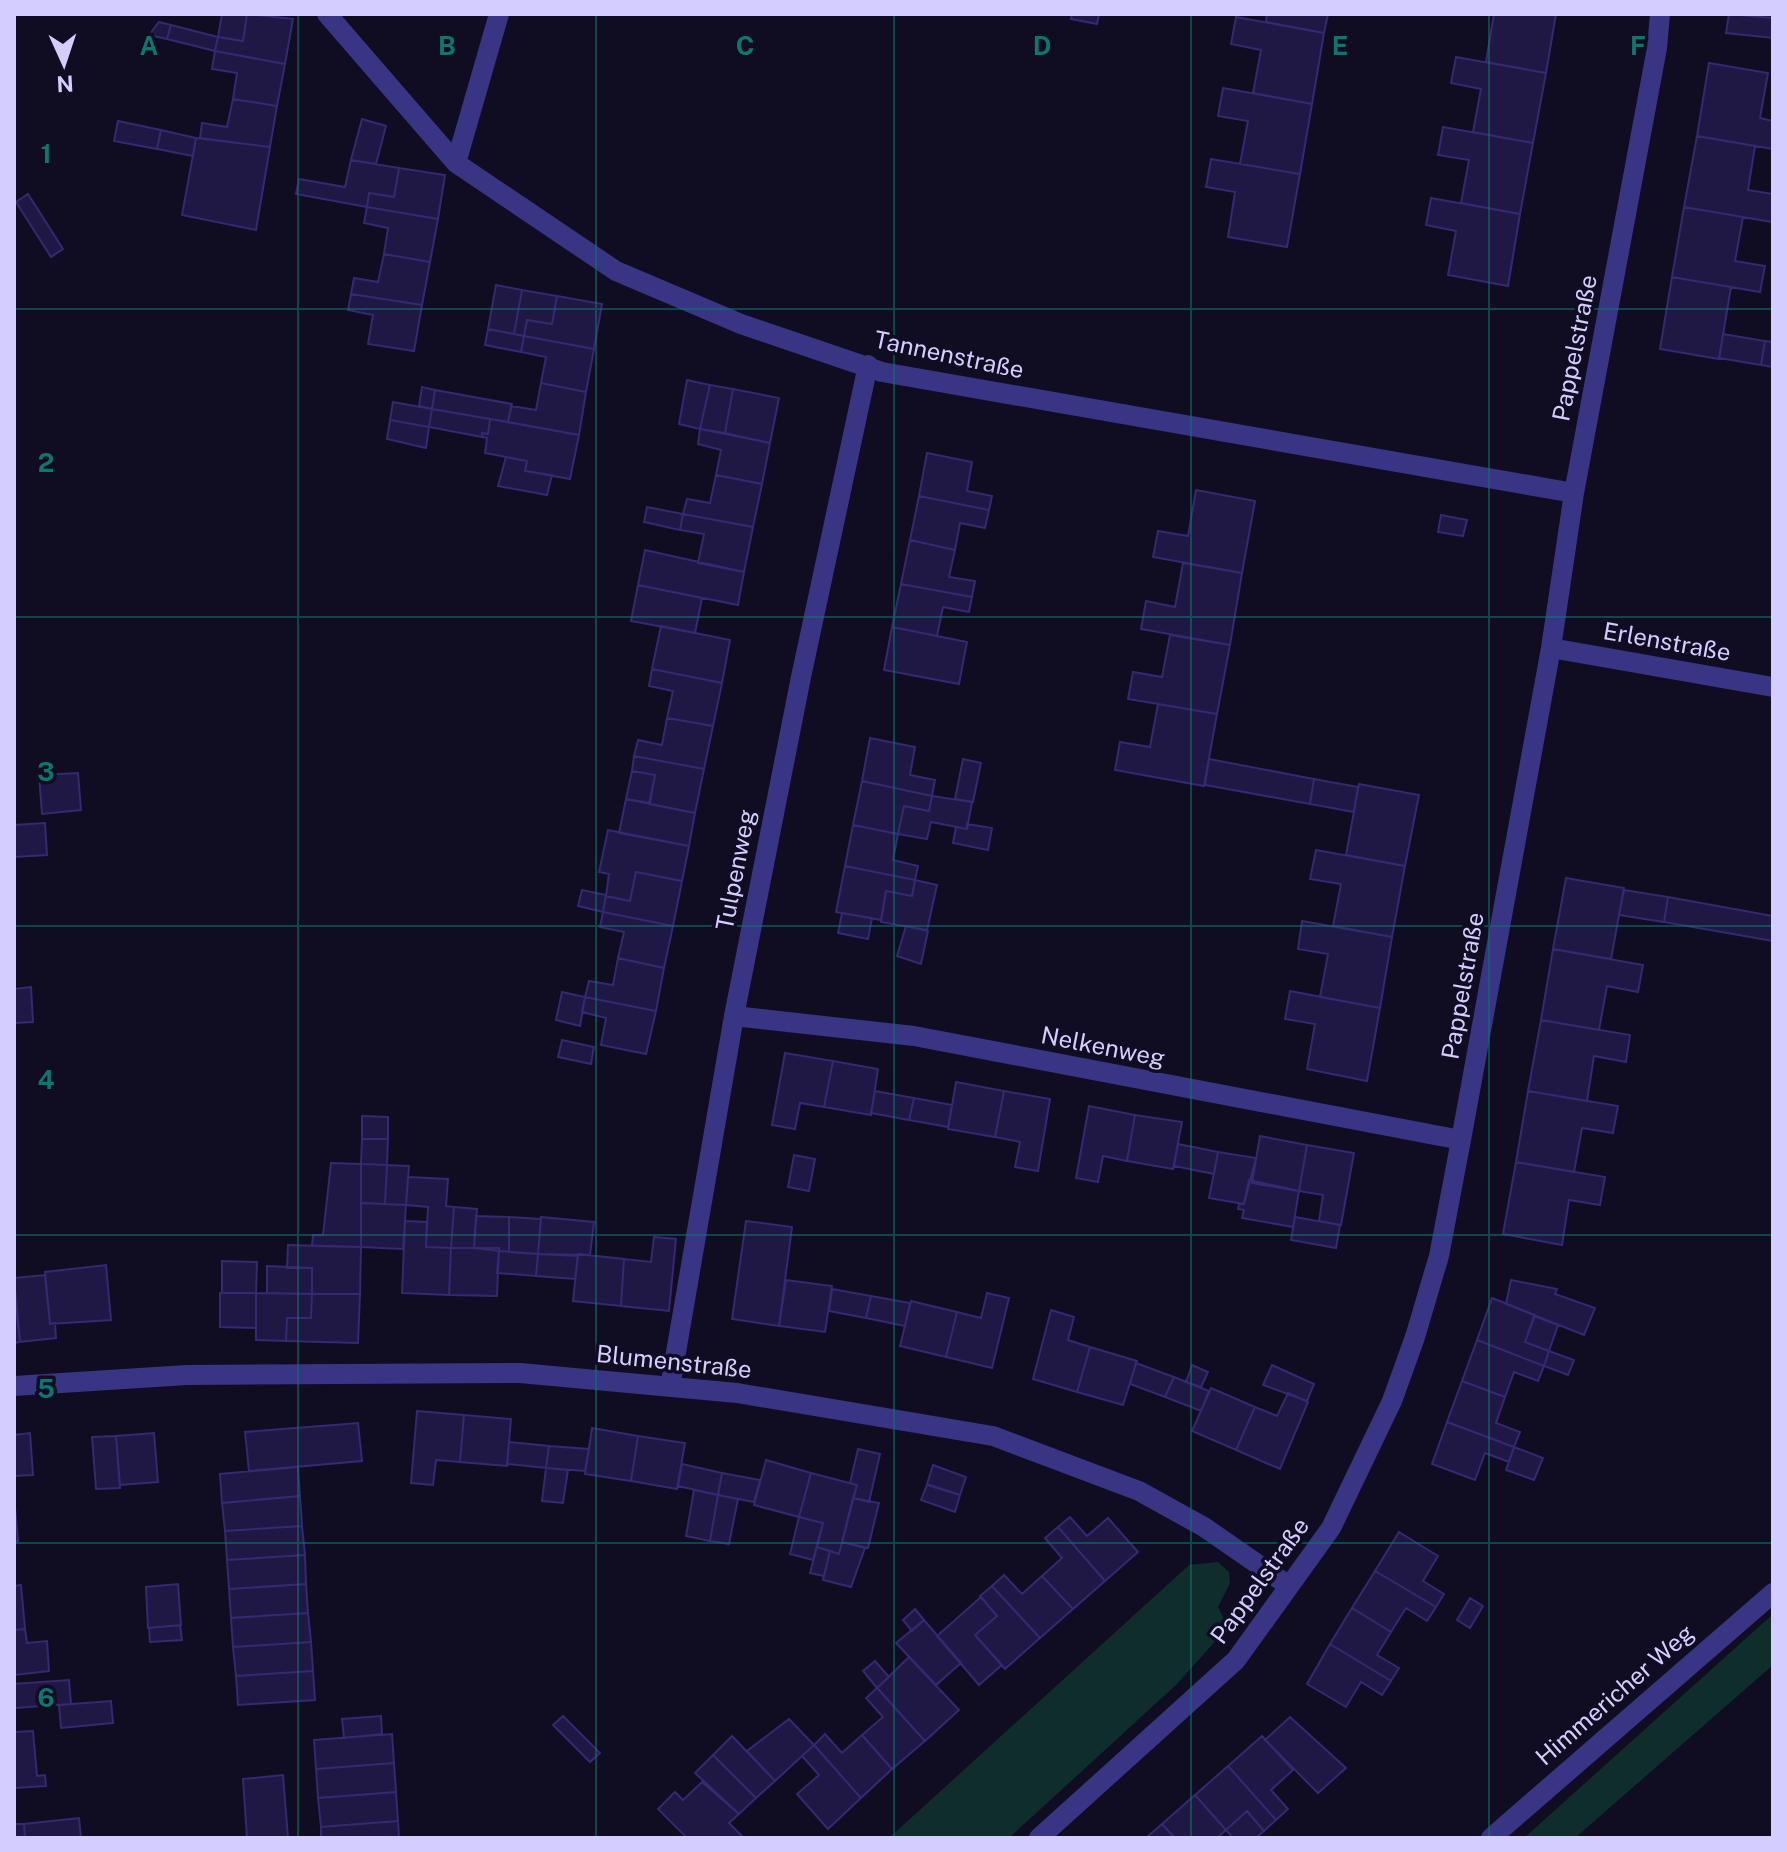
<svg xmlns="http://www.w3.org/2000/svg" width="1787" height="1852" font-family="'Public Sans',sans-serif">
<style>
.green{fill:#0f2d2b}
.building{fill:#201844;stroke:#362871;stroke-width:2}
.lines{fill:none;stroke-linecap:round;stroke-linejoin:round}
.minor{stroke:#373584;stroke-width:20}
.tertiary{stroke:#373584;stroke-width:20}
.grid{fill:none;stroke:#0f766e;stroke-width:2;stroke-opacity:0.55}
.labels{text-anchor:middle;stroke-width:7;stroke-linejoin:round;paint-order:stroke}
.street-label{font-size:24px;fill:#d3ceff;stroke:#100c22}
.grid-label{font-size:26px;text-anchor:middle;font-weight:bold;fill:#0f766e;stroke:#100c22;stroke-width:7;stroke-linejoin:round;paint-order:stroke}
</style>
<rect width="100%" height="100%" fill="#100c22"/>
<path class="green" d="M1218,1562L1229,1572L1230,1583L1218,1607L1228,1627L1176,1685L1009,1838H889L1189,1565Z
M1773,1614V1665L1575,1838H1524Z"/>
<path class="building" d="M222,14H247L243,41L218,37Z
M247,14L293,19L285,64L215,51L218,37L243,41Z
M1072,14H1099L1097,24L1071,19Z
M1267,14H1328L1324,33L1266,22Z
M1494,14H1556L1546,73L1486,62Z
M1729,14L1773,18V38L1726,33Z
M1236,17L1324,33L1312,104L1253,93L1261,50L1231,44Z
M159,22L171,25L167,39L149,35Z
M171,25L218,37L215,51L167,39Z
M215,51L285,64L277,106L233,99L237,73L212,69Z
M1456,57L1546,73L1533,143L1473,132L1481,89L1451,83Z
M1709,63L1768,73L1760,118L1773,121V149L1697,136Z
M1223,88L1312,104L1300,174L1240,164L1248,121L1218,116Z
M233,99L277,106L270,147L200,138L202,123L227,127Z
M362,119L386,126L376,164L351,160Z
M118,121L161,130L157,149L114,141Z
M1443,127L1533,143L1520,214L1461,203L1469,160L1438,155Z
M161,130L196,138L193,156L157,149Z
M1697,136L1755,146L1748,190L1773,194L1772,222L1684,207Z
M196,138L270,147L256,230L182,215Z
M1211,159L1300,174L1287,247L1228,237L1235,192L1206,187Z
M351,160L399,168L394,197L369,193L367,207L296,194L299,179L345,187Z
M399,168L445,175L438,219L367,207L369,193L394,197Z
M28,194L63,249L51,257L16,202Z
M1431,198L1520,214L1508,286L1448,275L1456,231L1426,225Z
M367,207L438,219L430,262L384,254L388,228L364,223Z
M1684,207L1743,217L1735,261L1765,266L1760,292L1672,277Z
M384,254L430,262L422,305L351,294L354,278L378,282Z
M1672,277L1731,287L1719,359L1660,349Z
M496,285L522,290L514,334L488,329Z
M522,290L557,296L552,324L527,320L524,336L514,334Z
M351,294L422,305L414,351L368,344L373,315L348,310Z
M557,296L602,304L594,349L524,336L527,320L552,324Z
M488,329L524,336L521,352L485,345Z
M1723,334L1765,341L1761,365L1719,358Z
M524,336L594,349L586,392L541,383L546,357L521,352Z
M1765,341L1773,342V367L1761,365Z
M687,380L710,385L700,429L679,424Z
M541,383L586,392L579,435L508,422L511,406L536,410Z
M710,385L733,389L725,433L700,429Z
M422,387L435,390L432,409L419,406Z
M733,389L779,398L770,443L725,433Z
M435,390L512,404L508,422L432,409Z
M393,402L432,409L429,427L390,420Z
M432,409L490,419L488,434L482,433V437L429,427Z
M490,419L579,435L570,479L525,471L527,461L485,453L487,438L482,437V433L488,434Z
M390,420L429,427L426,448L387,439Z
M700,429L770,443L762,484L716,475L721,450L698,444Z
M927,453L972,462L967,491L992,496L989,510L919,496Z
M506,457L527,461L525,471L552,475L547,495L498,486Z
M716,475L762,484L753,527L683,514L687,499L710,503Z
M1196,490L1255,501L1242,573L1153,557L1158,531L1188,536Z
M919,496L989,510L985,528L960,523L955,550L910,540Z
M647,507L683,514L680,530L644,522Z
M683,514L753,527L744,572L698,563L704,534L680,530Z
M1441,515L1467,520L1463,536L1438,532Z
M910,540L955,550L949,577L975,581L972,597L901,584Z
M645,550L744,572L738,605L638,585Z
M1183,563L1242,573L1230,645L1141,629L1146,601L1175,607Z
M901,584L972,597L969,612L943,607L937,636L892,627Z
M638,585L702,598L695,633L631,621Z
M661,626L730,640L722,683L652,669Z
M892,627L967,642L959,684L884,670Z
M1170,635L1230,645L1217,714L1128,699L1133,672L1162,677Z
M652,669L722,683L713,726L667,718L673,691L649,686Z
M1158,704L1217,714L1204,786L1115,770L1120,742L1150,747Z
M667,718L713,726L704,769L634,756L638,740L662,745Z
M870,738L915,747L910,775L935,780L932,796L862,781Z
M634,756L704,769L695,813L649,804L655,775L632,771Z
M963,759L981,763L973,802L955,799Z
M1209,759L1314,779L1310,804L1205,785Z
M632,771L655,775L650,803L626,799Z
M78,773L81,810L42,814L39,775Z
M1314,779L1358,787L1354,812L1310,804Z
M862,781L932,796L929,811L904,806L898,834L853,825Z
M1359,784L1419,795L1405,866L1346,855Z
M932,796L972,802L967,829L931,822L927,839L898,834L904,806L929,811Z
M626,799L695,813L689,846L619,833Z
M45,823L47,855L14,857V825Z
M967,824L992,828L988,850L953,843L956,827L967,829Z
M853,825L898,834L893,860L918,866L915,880L845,866Z
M608,830L689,846L682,881L636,872L630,901L606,896L609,874L599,872Z
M1316,850L1405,866L1392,937L1333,926L1341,884L1310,879Z
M845,866L915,880L912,896L886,891L881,920L836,912Z
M636,872L682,881L673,926L603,912L606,896L630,901Z
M1566,878L1624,888L1611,959L1553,949Z
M915,880L937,885L927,930L881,922L886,891L912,896Z
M582,890L606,895L603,912L578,906Z
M1624,890L1668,897L1664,922L1619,915Z
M1668,897L1773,916V941L1664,922Z
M603,912L673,926L664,968L618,958L624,932L600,927Z
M842,913L872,918L868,939L838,933Z
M1302,921L1392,937L1380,1008L1320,997L1328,954L1298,949Z
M906,926L928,931L921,964L897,956Z
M1553,949L1643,965L1638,992L1607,986L1599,1030L1541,1020Z
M618,958L664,968L656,1011L585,997L589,981L613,985Z
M31,987L33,1022L14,1023V989Z
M1290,991L1380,1008L1367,1081L1307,1069L1315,1024L1285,1019Z
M562,992L585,997L580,1026L556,1020Z
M585,997L656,1011L646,1054L601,1045L606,1018L582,1012Z
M1541,1020L1630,1035L1626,1062L1594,1056L1587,1101L1528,1091Z
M562,1040L594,1047L591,1064L558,1057Z
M785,1053L833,1061L824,1107L800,1103L795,1129L772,1125Z
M833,1061L878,1069L871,1115L824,1107Z
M956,1082L1004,1091L995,1137L948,1129Z
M875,1091L914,1098L909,1120L871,1113Z
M1004,1091L1050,1099L1038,1171L1015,1167L1020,1142L995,1137Z
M1528,1091L1618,1106L1613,1133L1582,1128L1574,1172L1516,1162Z
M914,1098L952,1105L948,1127L909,1120Z
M1089,1106L1135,1115L1127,1161L1103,1156L1098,1182L1076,1178Z
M1135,1115L1182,1122L1173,1169L1127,1161Z
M362,1116L388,1117V1139H362Z
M1260,1136L1307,1145L1299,1191L1252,1183Z
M362,1139H388L387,1165L361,1164Z
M1178,1144L1218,1152L1214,1174L1174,1166Z
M1307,1145L1354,1153L1341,1225L1319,1221L1323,1195L1299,1191Z
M1218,1152L1256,1158L1244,1204L1209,1198Z
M794,1155L815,1159L809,1191L788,1187Z
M1516,1162L1605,1177L1600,1205L1569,1200L1562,1245L1503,1234Z
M331,1163L361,1164V1247L312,1246L313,1235H323Z
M361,1164L387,1165L385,1204L361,1203Z
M387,1165L409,1166L406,1205L385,1204Z
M408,1177L448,1179L446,1206L454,1207L451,1248L426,1247L428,1207L406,1205Z
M1249,1180L1299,1191L1293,1227L1242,1218L1244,1210L1238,1209L1239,1204H1244Z
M361,1203L406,1205L403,1249L361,1247Z
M454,1207L477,1209L474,1248H451Z
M476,1216L509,1217V1252L474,1248Z
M509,1217L541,1219L538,1254L509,1252Z
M541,1217L594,1222L590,1255L538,1254Z
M1295,1217L1340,1225L1336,1248L1291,1240Z
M405,1221L427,1222L426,1247L451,1248L449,1295L402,1293Z
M746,1221L792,1227L779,1326L732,1319Z
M654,1237L676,1239L669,1311L621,1306L624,1259L651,1262Z
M288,1245L361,1247L360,1294H312V1268H287Z
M451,1248H499L497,1296L449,1295Z
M499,1251L538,1254L536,1276L497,1273Z
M538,1254L578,1256L575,1279L536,1276Z
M578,1254L624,1259L621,1306L573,1301Z
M222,1261L257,1262L256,1293H222Z
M106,1265L111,1320L50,1324L45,1272Z
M267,1266L312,1268V1294L267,1293Z
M45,1275L50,1324L55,1323L56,1338L20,1342L14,1278Z
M786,1280L832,1286L825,1332L779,1326Z
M1511,1280L1557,1289L1555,1294L1595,1308L1584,1335L1506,1304Z
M14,1289L20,1342L14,1343Z
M832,1289L871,1296L866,1318L829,1311Z
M220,1293H256V1328L220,1327Z
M256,1293L312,1294L311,1318H287L286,1341L256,1340Z
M987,1293L1009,1298L992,1368L946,1357L957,1312L981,1318Z
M312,1294H360L358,1343L286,1341L287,1318H311Z
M871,1296L910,1303L905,1326L866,1318Z
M1492,1298L1535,1315L1525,1342L1549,1351L1544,1366L1477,1340Z
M911,1301L957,1312L946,1357L900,1346Z
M1051,1310L1074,1317L1068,1340L1090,1347L1077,1392L1033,1379Z
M1534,1316L1558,1325L1549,1351L1525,1342Z
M1477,1340L1544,1366L1538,1381L1514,1372L1505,1397L1462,1381Z
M1090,1347L1137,1361L1123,1405L1077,1392Z
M1549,1351L1574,1360L1568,1375L1544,1366Z
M1136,1363L1174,1377L1165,1397L1130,1384Z
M1192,1365L1208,1372L1201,1387L1186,1382Z
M1272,1365L1314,1384L1307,1401L1263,1385Z
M1174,1377L1209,1391L1201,1411L1165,1397Z
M1462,1381L1505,1397L1496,1423L1520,1432L1514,1447L1447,1422Z
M1211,1388L1255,1407L1236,1450L1192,1431Z
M1288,1393L1308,1402L1280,1469L1236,1450L1255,1407L1277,1416Z
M417,1411L464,1415L460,1462L436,1460L433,1485L411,1483Z
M464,1415L511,1419L507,1466L460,1462Z
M1447,1422L1514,1447L1509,1462L1485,1453L1475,1480L1432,1464Z
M358,1423L362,1461L249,1471L245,1432Z
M592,1428L638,1436L631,1481L585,1474Z
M30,1433L33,1475L14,1476V1435Z
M154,1433L158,1482L120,1485L116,1436Z
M116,1436L120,1488L96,1489L92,1437Z
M638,1436L685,1443L677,1489L631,1481Z
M509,1442L549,1446L546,1468L507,1464Z
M549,1446L589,1449L585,1471L546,1468Z
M1514,1447L1543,1458L1534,1480L1506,1470Z
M858,1449L880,1454L869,1502L853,1498L857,1485L850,1483Z
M766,1460L811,1473L799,1517L754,1505Z
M682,1464L722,1473L718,1495L678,1486Z
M933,1465L966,1477L960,1495L927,1484Z
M298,1467L300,1496L222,1503L220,1474Z
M546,1468L568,1470L563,1503L542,1501Z
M722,1473L760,1480L754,1502L718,1495Z
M811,1473L857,1485L839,1554L817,1547L823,1523L799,1517Z
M927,1485L960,1495L955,1512L921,1500Z
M694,1490L718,1495L710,1541L686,1536Z
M718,1495L738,1499L729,1544L710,1541Z
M300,1496L302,1526L225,1531L222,1503Z
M14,1497L18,1541L14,1542Z
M853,1498L879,1503L868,1548L842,1542Z
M799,1517L823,1523L813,1560L790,1554Z
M1070,1517L1087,1536L1108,1518L1138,1552L1105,1581L1058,1527Z
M302,1526L305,1555L227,1560L225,1531Z
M1058,1527L1105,1581L1073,1609L1042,1576L1062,1558L1045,1538Z
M1399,1532L1438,1556L1423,1581L1444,1594L1436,1607L1375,1571Z
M842,1542L865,1548L851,1587L823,1580L830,1551L839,1554Z
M817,1547L830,1551L824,1576L810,1573Z
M305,1555L306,1584L229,1589L227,1560Z
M1375,1571L1436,1607L1427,1621L1406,1608L1391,1632L1352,1608Z
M1004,1575L1022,1594L1042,1576L1073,1609L1040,1638L992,1586Z
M178,1584L181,1625L148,1628L146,1587Z
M306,1584L308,1613L231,1618L229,1589Z
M21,1585L25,1629L14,1630V1586Z
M992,1586L1040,1638L1005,1669L975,1635L997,1616L980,1596Z
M981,1597L997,1616L975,1635L1002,1665L979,1685L937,1636Z
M1470,1598L1483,1606L1470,1628L1457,1620Z
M1352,1608L1391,1632L1377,1655L1399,1668L1391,1681L1330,1644Z
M915,1609L924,1620L912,1631L903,1620Z
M308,1613L311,1642L233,1647L231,1618Z
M924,1620L961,1663L936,1685L896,1643Z
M180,1625L182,1640L150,1642L149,1628Z
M25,1629L27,1643L47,1641L49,1671L15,1675L14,1630Z
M311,1642L313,1671L236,1676L233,1647Z
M1330,1644L1391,1681L1382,1695L1361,1682L1346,1707L1307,1684Z
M909,1657L959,1710L925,1741L877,1688Z
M875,1661L889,1677L877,1688L863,1671Z
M313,1671L315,1700L238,1705L236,1676Z
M69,1680L71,1704L15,1708L14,1684Z
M877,1688L925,1741L892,1769L862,1735L883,1717L866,1698Z
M111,1701L113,1723L61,1728L59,1705Z
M381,1716L382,1734L344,1738L342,1719Z
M563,1716L600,1753L590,1762L553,1725Z
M1290,1717L1346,1768L1318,1793L1265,1740Z
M789,1719L814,1745L775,1781L747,1751Z
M33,1731L37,1776L45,1775L46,1786L14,1788V1732Z
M392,1734L394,1763L316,1769L314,1740Z
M825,1734L842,1753L862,1735L892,1769L861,1798L814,1745Z
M732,1736L775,1781L756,1798L713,1755Z
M1262,1736L1293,1770L1271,1790L1288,1809L1276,1820L1228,1766Z
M814,1745L861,1798L828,1829L797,1794L819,1775L802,1756Z
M713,1755L756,1798L739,1814L695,1773Z
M394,1763L396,1792L318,1798L316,1769Z
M1228,1766L1276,1820L1264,1831L1247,1811L1226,1830L1195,1795Z
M283,1775L288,1838H247L243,1779Z
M702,1782L739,1814L729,1823L744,1838H687L658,1809L675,1792L683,1800Z
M396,1792L398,1821L321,1827L318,1798Z
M1195,1795L1226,1830L1217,1838H1175L1162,1824Z
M1247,1811L1264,1831L1256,1838H1233L1226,1830Z
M79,1818L81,1838H25L24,1824Z
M398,1821L399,1838H321V1827Z
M14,1824H24L25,1838H14Z
M1162,1824L1175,1838H1146Z"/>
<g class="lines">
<path class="minor" d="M327,14L456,163L616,271L741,324L882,372L1574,493
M456,163L499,14
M1551,648L1773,687
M734,1016L914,1036L1461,1140
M14,1386L187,1375L520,1373L737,1393L993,1436L1139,1491L1204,1527L1289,1586
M670,1387L734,1016L801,677L868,365
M1039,1838L1236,1660L1331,1528L1392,1401L1415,1337L1439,1256L1461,1140L1551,648L1574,493L1657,48L1660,14"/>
<path class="tertiary" d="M1491,1838L1773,1593"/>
</g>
<path class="grid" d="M298,14V1838M596,14V1838M894,14V1838M1191,14V1838M1489,14V1838M14,309H1773M14,617H1773M14,926H1773M14,1235H1773M14,1543H1773"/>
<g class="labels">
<g class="street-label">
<text transform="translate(1575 348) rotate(-79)" y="8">Pappelstraße</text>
<text transform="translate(949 355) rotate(12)" y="8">Tannenstraße</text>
<text transform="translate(1667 642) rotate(10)" y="8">Erlenstraße</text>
<text transform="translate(736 870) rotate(-79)" y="8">Tulpenweg</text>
<text transform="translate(1463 986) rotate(-80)" y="8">Pappelstraße</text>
<text transform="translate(1103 1047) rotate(11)" y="8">Nelkenweg</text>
<text transform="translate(674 1362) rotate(6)" y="8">Blumenstraße</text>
<text transform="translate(1260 1581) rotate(-54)" y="8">Pappelstraße</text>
<text transform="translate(1615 1695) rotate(-41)" y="8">Himmericher Weg</text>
</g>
</g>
<g class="grid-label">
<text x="149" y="55">A</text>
<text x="447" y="55">B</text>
<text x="745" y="55">C</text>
<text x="1042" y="55">D</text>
<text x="1340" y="55">E</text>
<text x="1638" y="55">F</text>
<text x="46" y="163">1</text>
<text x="46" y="472">2</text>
<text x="46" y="781">3</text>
<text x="46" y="1089">4</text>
<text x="46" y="1398">5</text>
<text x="46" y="1707">6</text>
</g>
<rect width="1787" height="1852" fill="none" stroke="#d3ceff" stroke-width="32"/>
<g transform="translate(64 64) rotate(177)" stroke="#100c22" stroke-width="6" paint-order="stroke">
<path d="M0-6L14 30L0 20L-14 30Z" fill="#d3ceff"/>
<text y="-12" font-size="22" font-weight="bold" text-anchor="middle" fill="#d3ceff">N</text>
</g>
</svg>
